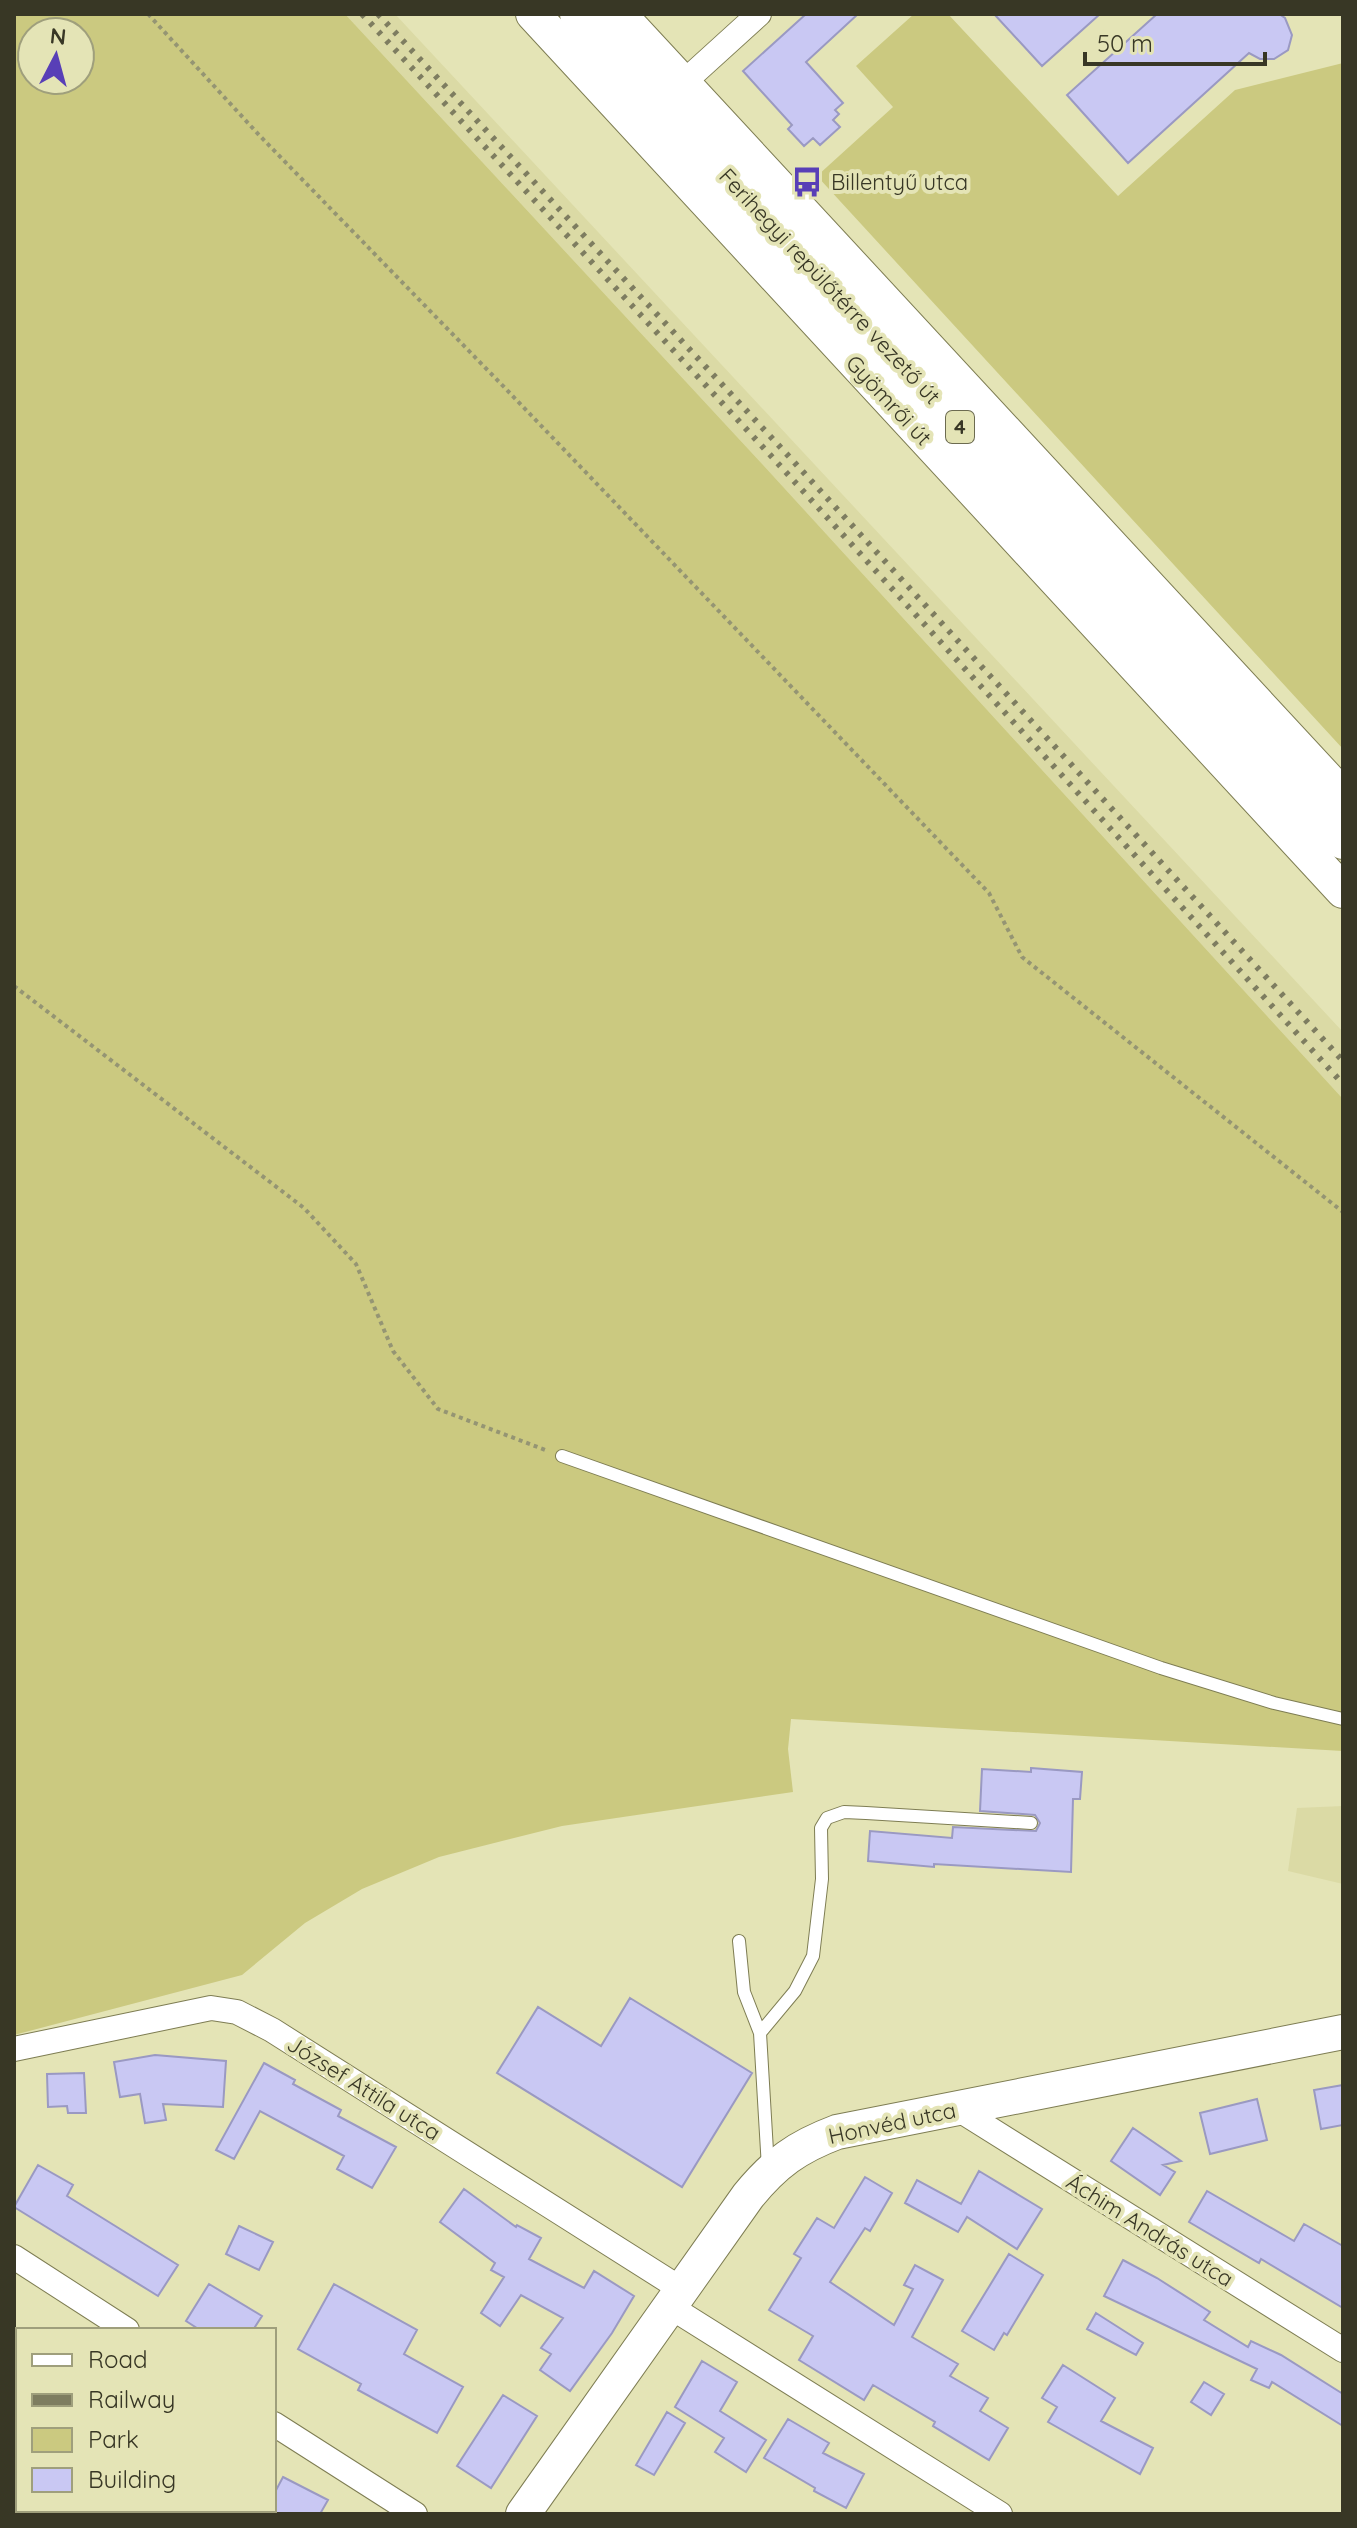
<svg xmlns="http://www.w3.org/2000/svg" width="1357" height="2528" font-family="Quicksand,sans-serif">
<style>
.built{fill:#dbdaa5}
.green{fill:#cbc980;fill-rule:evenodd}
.building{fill:#c9c8f3;stroke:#9a99c2;stroke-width:2}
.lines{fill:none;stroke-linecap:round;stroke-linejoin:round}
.lane-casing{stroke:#7e7d53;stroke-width:14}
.street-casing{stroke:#7e7d53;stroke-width:26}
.secondary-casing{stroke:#7e7d53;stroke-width:36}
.primary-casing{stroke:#7e7d53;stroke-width:38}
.path{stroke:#959573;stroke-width:4;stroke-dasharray:4 4;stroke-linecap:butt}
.lane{stroke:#fff;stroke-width:12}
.street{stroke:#fff;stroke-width:24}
.secondary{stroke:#fff;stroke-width:34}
.primary{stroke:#fff;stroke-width:36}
.rail{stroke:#7e7d60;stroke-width:6;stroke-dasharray:4 8;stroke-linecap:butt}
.labels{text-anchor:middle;stroke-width:8;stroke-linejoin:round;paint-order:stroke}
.shield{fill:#e4e4b6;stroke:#6c6b50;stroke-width:2}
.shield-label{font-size:20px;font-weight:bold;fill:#383725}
.poi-label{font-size:22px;fill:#383725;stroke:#e4e4b6;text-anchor:start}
.street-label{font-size:22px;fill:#383725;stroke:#e4e4b6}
</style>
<rect width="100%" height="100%" fill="#e4e4b6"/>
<path class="built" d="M345,14H395L1343,1032V1099L764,466Z
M1343,1806V1884L1288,1871L1297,1808Z"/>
<path class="green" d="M14,14H345L764,466L1343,1099V1751L791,1719L788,1749L793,1792L562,1826L439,1857L362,1889L305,1923L242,1975L14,2035ZM32,32H80V80H32Z
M914,14H948L1118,196L1235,90L1343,63V749L817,176L893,107L856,66Z"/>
<path class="building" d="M806,14H858L806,62L843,103L835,110L839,114L833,120L840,127L820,145L813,138L804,146L788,129L792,125L743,71Z
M994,14H1100L1042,66Z
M1157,14H1279L1285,18L1292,35L1288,50L1274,59H1260L1249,53L1128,163L1067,95Z
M1031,1768L1082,1772L1080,1799H1073L1071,1872L934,1864V1867L868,1861L870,1831L952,1838L953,1827L1036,1831L1040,1823L1035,1815L980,1811L982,1769L1031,1772Z
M630,1998L752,2073L682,2187L497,2073L538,2007L601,2046Z
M155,2055L226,2061L223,2107L163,2104L166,2120L145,2123L140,2094L120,2097L114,2062Z
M264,2063L295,2080L293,2084L341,2110L338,2116L396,2147L372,2188L337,2169L344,2156L260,2111L234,2159L216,2150Z
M84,2073L86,2113H68L67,2106L48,2107L47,2074Z
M1343,2085V2125L1321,2129L1314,2090Z
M1257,2099L1267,2140L1210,2154L1200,2113Z
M1133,2128L1181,2161L1163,2165L1175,2172L1160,2195L1111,2161Z
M38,2165L73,2185L67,2196L178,2265L158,2296L14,2207Z
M979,2171L1042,2209L1017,2249L967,2217L958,2232L905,2203L917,2180L961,2204Z
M865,2177L892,2193L870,2231L865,2228L830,2282L894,2325L913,2289L904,2285L915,2265L943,2280L912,2337L958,2364L950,2376L988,2398L980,2411L1008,2428L989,2460L933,2426L935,2422L873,2385L864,2400L799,2360L813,2336L769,2310L801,2258L794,2254L817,2218L834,2228Z
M464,2189L516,2227L517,2225L541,2238L529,2259L584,2288L594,2271L634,2296L612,2333L570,2391L540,2370L551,2354L541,2348L563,2318L521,2295L500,2326L481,2313L504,2277L491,2270L495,2263L440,2222Z
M1207,2191L1294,2241L1304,2224L1343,2246V2308L1261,2259L1259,2263L1189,2222Z
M239,2226L273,2242L259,2270L226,2254Z
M1009,2254L1043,2275L1007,2335L1004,2333L994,2350L962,2331Z
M1123,2260L1157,2278L1210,2312L1204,2320L1248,2347L1251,2341L1281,2355L1343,2394V2426L1272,2382L1269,2388L1251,2380L1257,2369L1104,2296Z
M209,2284L262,2316L253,2330H200L186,2321Z
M334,2284L417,2330L404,2354L463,2387L437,2433L358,2390L361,2384L298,2349Z
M1096,2313L1143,2343L1136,2355L1087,2329Z
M702,2361L737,2382L720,2411L766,2440L746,2472L715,2452L724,2438L675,2407Z
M1063,2365L1115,2398L1101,2421L1153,2448L1140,2474L1048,2422L1057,2407L1042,2398Z
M1204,2382L1224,2394L1211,2415L1191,2402Z
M503,2395L537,2416L491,2488L457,2466Z
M667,2412L685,2423L654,2475L636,2465Z
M788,2419L829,2443L823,2453L864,2474L846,2508L814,2491L815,2488L764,2458Z
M283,2477L328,2500L320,2514H274V2494Z"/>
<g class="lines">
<g class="lane-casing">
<path id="lane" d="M562,1456L1161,1668L1274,1703L1343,1719
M739,1941L744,1992L760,2033L768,2168
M760,2033L795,1991L813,1956L822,1879L821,1828L827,1818L844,1812L866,1813L1031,1823"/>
</g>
<g class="street-casing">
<path id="street" d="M683,83L759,14
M14,2049L211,2008L237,2012L272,2030L681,2289
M958,2109L1343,2350
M14,2257L127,2330
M669,2306L1000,2514
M274,2424L415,2514"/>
</g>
<g class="secondary-casing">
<path id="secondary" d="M533,14L1343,891
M619,14L1343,796
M523,2514L748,2196C775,2163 797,2147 837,2132L1343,2032"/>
</g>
<g class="primary-casing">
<path id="primary" d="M578,14L1343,841"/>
</g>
<path class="path" d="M148,14L259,135L505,388L989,893L1022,957L1343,1212
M14,986L304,1208L356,1264L393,1351L438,1409L548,1451"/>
<use href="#lane" class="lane"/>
<use href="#street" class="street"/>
<use href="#secondary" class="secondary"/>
<use href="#primary" class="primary"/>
<path class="rail" d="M362,14L773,458L1343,1084
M378,14L783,450L1343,1061"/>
</g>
<defs>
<g id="bus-bare" transform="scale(2.4)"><path d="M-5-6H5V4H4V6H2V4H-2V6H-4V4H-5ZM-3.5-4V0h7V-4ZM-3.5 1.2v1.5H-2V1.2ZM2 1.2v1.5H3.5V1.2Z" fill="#583fb7" stroke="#e4e4b6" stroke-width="2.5" paint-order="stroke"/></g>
</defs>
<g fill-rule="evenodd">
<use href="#bus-bare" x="807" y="182"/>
</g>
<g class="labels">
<rect class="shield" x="946" y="411" width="28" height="32" rx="6"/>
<g class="shield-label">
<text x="960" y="434">4</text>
</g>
<g class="poi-label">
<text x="831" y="190">Billentyű utca</text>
</g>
<g class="street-label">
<text transform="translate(830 286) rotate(47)" y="8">Ferihegyi repülőtérre vezető út</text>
<text transform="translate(889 400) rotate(47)" y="8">Gyömrői út</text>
<text transform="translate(364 2088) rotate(32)" y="8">József Attila utca</text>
<text transform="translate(892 2123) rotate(-12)" y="8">Honvéd utca</text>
<text transform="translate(1150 2230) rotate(32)" y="8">Áchim András utca</text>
</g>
</g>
<rect width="1357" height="2528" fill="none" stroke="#383725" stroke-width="32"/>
<rect x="16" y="2328" width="260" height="184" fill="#e4e4b6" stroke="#9f9f7c" stroke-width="2"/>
<rect x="32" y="2354" width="40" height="12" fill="#ffffff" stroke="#9f9f7c" stroke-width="2"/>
<text x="88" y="2368" font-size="24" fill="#383725">Road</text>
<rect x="32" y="2394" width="40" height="12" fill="#7e7d60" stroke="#9f9f7c" stroke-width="2"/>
<text x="88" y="2408" font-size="24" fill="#383725">Railway</text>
<rect x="32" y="2428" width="40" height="24" fill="#cbc980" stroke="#9f9f7c" stroke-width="2"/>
<text x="88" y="2448" font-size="24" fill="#383725">Park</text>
<rect x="32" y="2468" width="40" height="24" fill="#c9c8f3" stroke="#9f9f7c" stroke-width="2"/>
<text x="88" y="2488" font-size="24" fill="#383725">Building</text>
<g transform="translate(56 56) rotate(6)"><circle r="38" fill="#e4e4b6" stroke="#9f9f7c" stroke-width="2"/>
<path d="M0-6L14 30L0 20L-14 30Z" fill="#583fb7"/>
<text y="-12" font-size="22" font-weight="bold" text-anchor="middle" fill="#383725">N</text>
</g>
<path d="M1085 52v12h180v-12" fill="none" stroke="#383725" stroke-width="4"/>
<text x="1097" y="52" font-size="24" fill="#383725" stroke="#e4e4b6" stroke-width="6" paint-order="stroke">50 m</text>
</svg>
